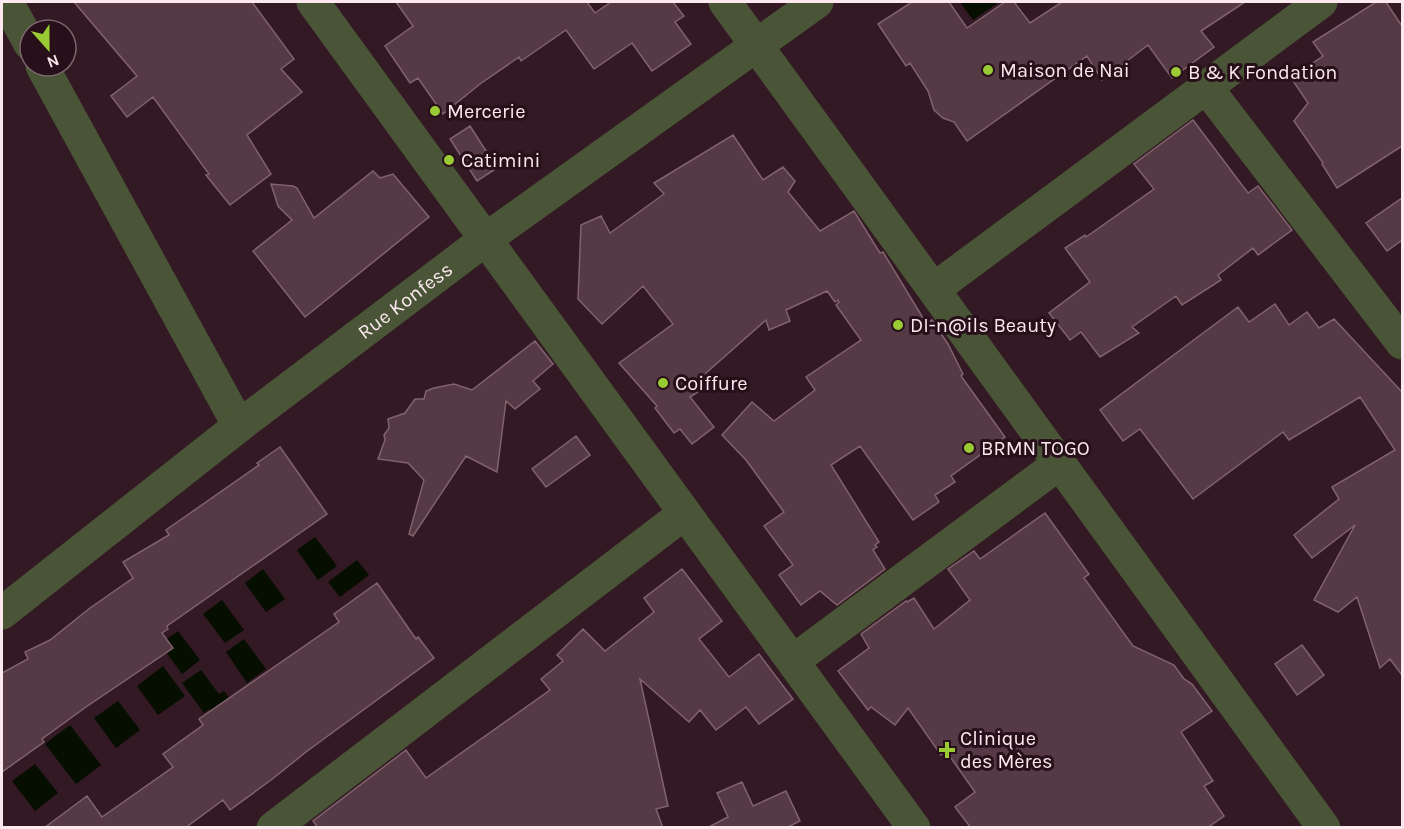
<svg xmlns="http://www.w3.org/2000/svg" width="1404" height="829" font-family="Karla,sans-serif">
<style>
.water{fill:#060e00}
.building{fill:#553a45;stroke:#81626e;stroke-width:1.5}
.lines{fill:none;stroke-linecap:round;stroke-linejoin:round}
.minor{stroke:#495536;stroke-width:33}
.poi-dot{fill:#9bcb34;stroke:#27101a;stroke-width:2}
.labels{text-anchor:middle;stroke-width:6;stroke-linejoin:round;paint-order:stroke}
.poi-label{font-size:20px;fill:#fbe9ef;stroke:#27101a;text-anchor:start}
.street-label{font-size:20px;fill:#fbe9ef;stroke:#27101a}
</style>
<rect width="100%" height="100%" fill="#321923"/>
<path class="water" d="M960,2H999L973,20Z
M315,537L337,566L318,580L297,550Z
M357,560L369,575L340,597L328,582Z
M263,569L285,599L266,612L245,583Z
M222,600L244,630L225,643L203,614Z
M178,631L200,660L182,674L160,644Z
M244,639L266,669L247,683L226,652Z
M163,666L185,696L158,715L137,686Z
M201,670L219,694L224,691L246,720L228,734L209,709L204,713L182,683Z
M118,701L140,730L116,748L94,718Z
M70,725L101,765L76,784L45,744Z
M35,764L58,793L35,811L12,781Z"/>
<path class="building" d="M74,2H252L294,59L281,69L302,92L247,135L271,174L230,205L206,175L209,174L153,97L127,117L111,96L137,76Z
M396,2H587L595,13L611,2H673L684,16L675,22L691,44L652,71L632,43L594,69L566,30L521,61L519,57L480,84L443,114L418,78L410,83L385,46L413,26Z
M912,2H949L967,28L1005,2H1014L1030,23L1062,2H1245L1201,31L1214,47L1172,78L1148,45L1102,80L1087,56L967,141L954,122L943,118L934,110L928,91L910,63L906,66L878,24Z
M1376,2H1386L1402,26V146L1337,188L1322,164L1323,163L1294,121L1308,103L1291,78L1323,56L1313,42Z
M1193,120L1248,193L1258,186L1292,230L1258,255L1253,248L1218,275L1221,280L1182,305L1176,296L1132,327L1139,333L1100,357L1081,332L1070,340L1049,313L1090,282L1065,248L1085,235L1086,237L1154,189L1134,164Z
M470,126L497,168L477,181L450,139Z
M733,135L763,180L783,167L795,181L788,192L820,231L854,211L880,253L883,252L926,323L932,320L948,344L963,374L961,376L1005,437L951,476L955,482L935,495L939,502L913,520L860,446L831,465L879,542L875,545L877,547L873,550L885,569L837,605L820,591L801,605L779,575L793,565L764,526L784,512L746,460L722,435L752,402L774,421L815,390L806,377L861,340L836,305L839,302L838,300L835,302L827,291L786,310L790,321L769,330L766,320L706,373L713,382L690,397L714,427L692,444L680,429L674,433L655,408L657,406L619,363L673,324L643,286L602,324L578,299L581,225L601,216L610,233L664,194L654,183Z
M373,171L380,178L393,174L429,217L305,317L253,251L292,220L278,206L271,184L293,186L297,188L314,218Z
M1402,198V240L1387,251L1366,223Z
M1275,304L1289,325L1307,312L1319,328L1334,319L1402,392V675L1390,659L1380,668L1357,597L1338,612L1314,600L1355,525L1312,558L1294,535L1339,499L1332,487L1395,450L1360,397L1289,440L1283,432L1193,499L1140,429L1123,441L1100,410L1238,307L1249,322Z
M535,341L553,364L533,381L540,389L515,409L506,401L497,472L466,456L413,536L409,534L424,480L408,463L378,459L385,440L384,435L389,428L388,419L405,413L415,399H424L426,391L434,388L454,384L472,390Z
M576,436L590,455L546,487L532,469Z
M280,447L327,514L167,626L168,629L162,633L173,648L86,707L42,739L44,742L2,772V673L28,659L25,652L50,640L90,608L133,578L123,562L169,535L166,530L259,465L257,463Z
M1045,513L1089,574L1084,578L1133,646L1174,665L1184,679L1192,684L1212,711L1181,732L1213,781L1204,786L1224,816L1207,828H971L955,807L975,792L946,751L941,755L908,708L895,725L871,707L868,710L838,671L869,648L861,634L906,601L907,602L914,598L934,629L970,600L948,569L974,551L980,559Z
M682,569L722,621L699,639L729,677L759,654L793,699L759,724L746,707L716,730L700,710L689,722L640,679L668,806L656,809L663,828H318L313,821L406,750L426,778L550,690L541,679L563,661L557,655L583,629L605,651L654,612L644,598Z
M377,583L416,639L418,637L434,658L306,752L271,780L230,810L223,800L185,828H44L87,796L102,817L173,767L163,754L203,725L199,719L339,622L334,614Z
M1302,645L1324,675L1297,695L1275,664Z
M742,782L753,806L786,791L800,821L786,828H707L728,817L717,793Z"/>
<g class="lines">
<g class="minor">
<path d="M7,2L30,44"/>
<path d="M313,2L914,828"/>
<path d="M725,2L1324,828"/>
<path d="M42,66L239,426"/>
<path d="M1206,87L1402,343"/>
<path d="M934,289L1321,2"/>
<path id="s1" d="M2,613L239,426L486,239L817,2"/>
<path d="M793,661L1060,463"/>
<path d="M273,828L685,513"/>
</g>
</g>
<g class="poi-dot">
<circle cx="988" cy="70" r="6"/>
<circle cx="1176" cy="72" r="6"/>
<circle cx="435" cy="111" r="6"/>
<circle cx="449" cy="160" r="6"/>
<circle cx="898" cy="325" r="6"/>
<circle cx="663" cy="383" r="6"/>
<circle cx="969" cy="448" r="6"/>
<path d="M944 741h6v6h6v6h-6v6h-6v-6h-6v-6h6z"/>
</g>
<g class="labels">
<g class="poi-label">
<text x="1000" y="77">Maison de Nai</text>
<text x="1188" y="79">B &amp; K Fondation</text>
<text x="447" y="118">Mercerie</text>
<text x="461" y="167">Catimini</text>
<text x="910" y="332">DI-n@ils Beauty</text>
<text x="675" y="390">Coiffure</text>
<text x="981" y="455">BRMN TOGO</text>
<text x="960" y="745">Clinique<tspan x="960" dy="23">des Mères</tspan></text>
</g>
<g class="street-label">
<text dy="7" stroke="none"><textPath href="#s1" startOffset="510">Rue Konfess</textPath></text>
</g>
</g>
<rect width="1404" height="829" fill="none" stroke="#fbe9ef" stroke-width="6"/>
<g transform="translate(48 48) rotate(159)"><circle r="28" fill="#27101a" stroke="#7c676f" stroke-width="1.5"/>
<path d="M0-4.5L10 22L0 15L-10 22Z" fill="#9bcb34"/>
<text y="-9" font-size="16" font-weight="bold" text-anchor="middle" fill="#fbe9ef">N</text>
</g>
</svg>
